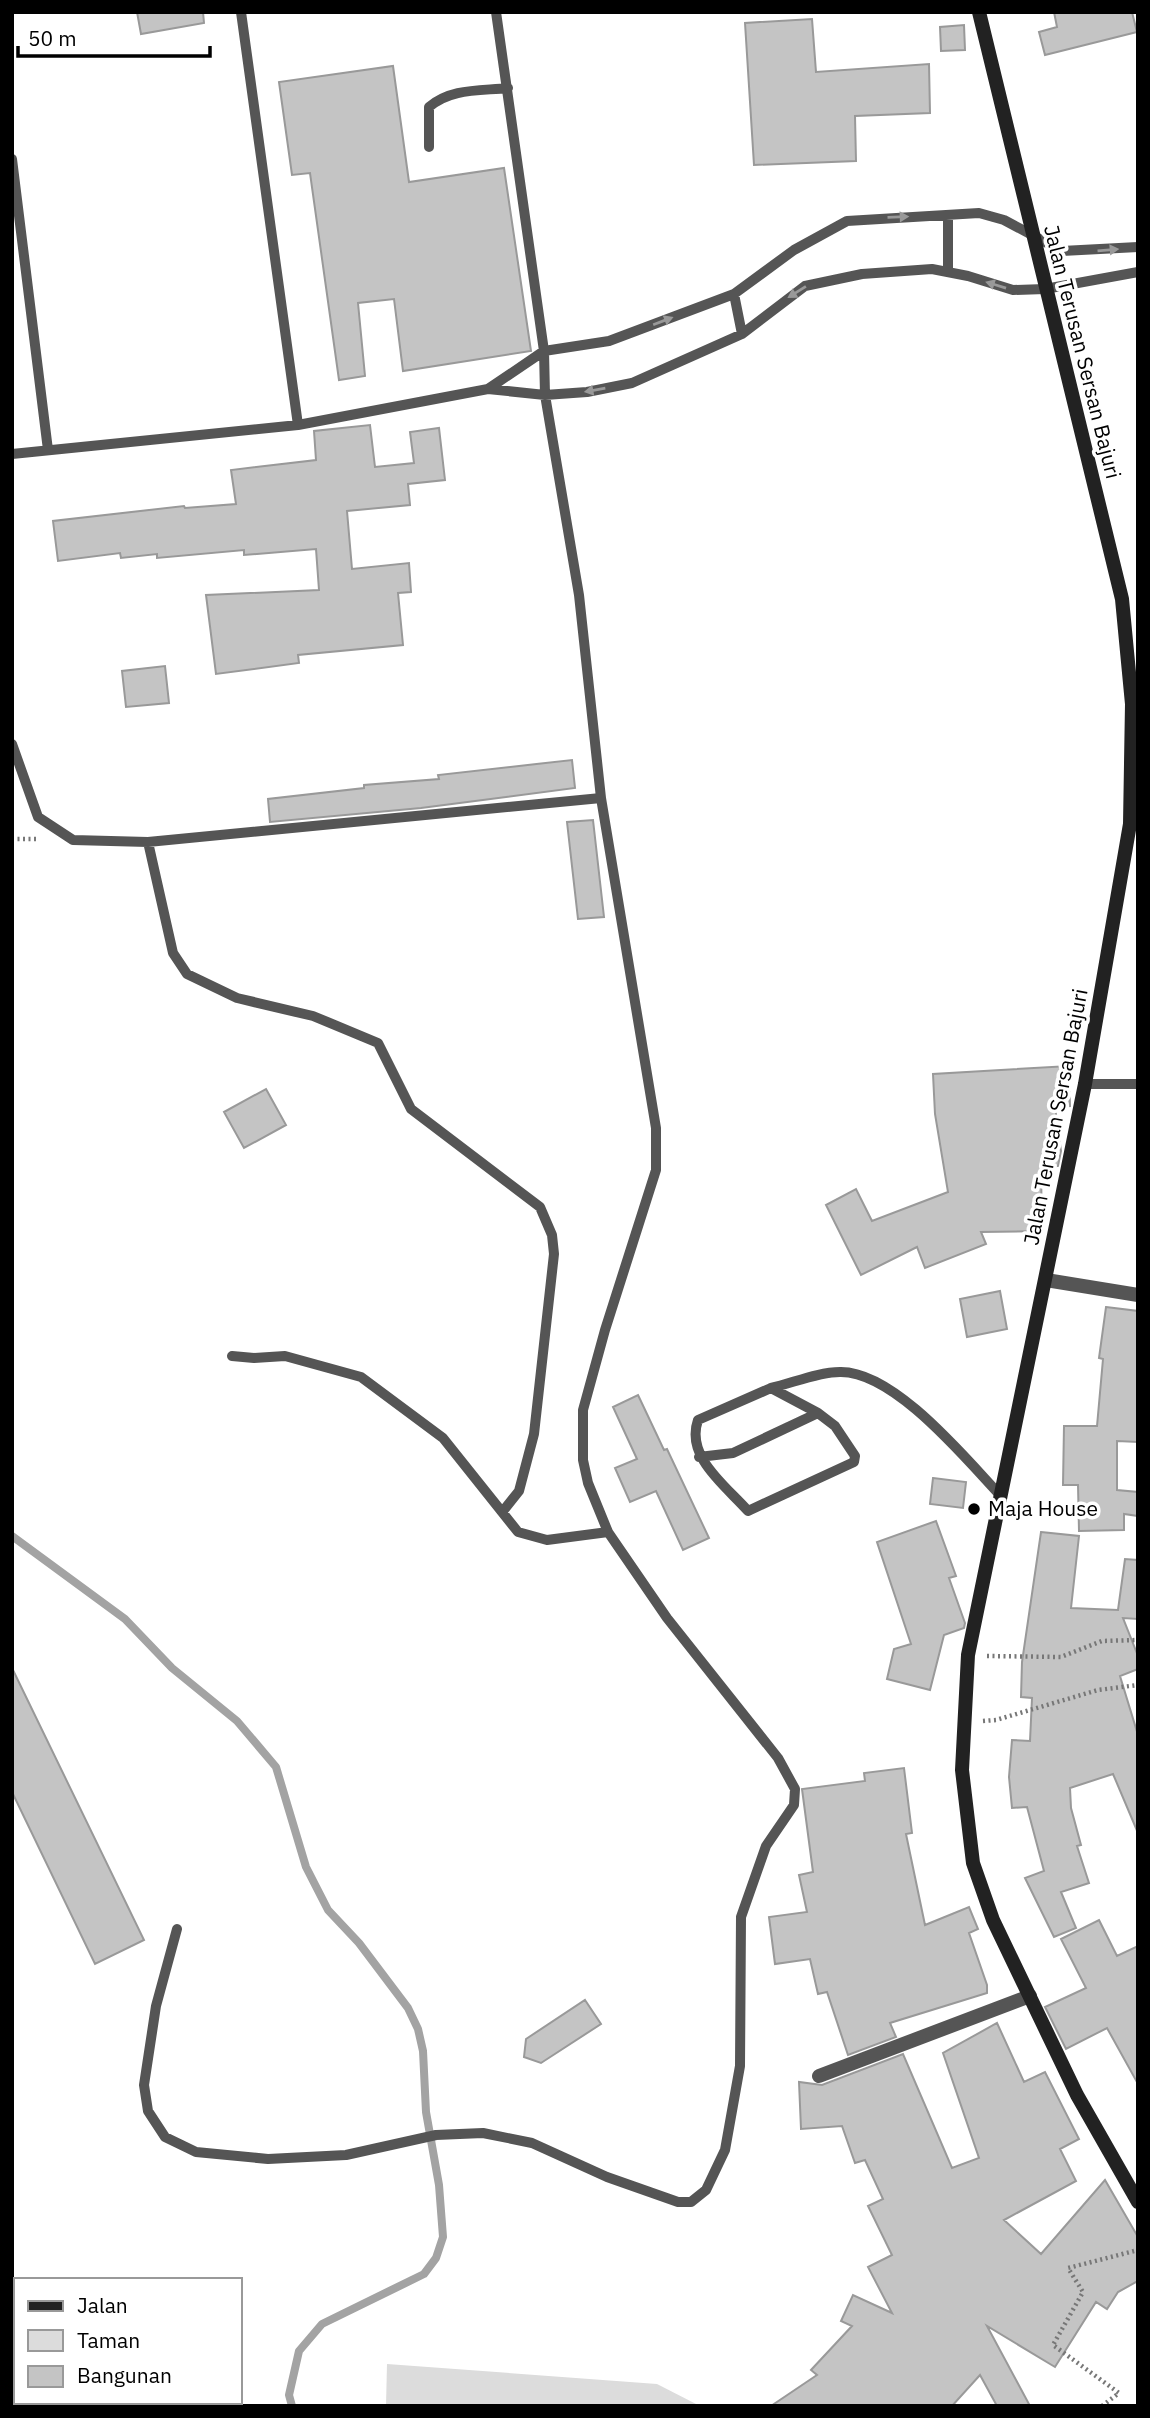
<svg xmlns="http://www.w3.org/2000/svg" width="1150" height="2418" font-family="'IBM Plex Sans',sans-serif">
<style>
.green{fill:#dcdcdc}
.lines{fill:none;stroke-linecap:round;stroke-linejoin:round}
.stream{stroke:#a3a3a3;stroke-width:8}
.building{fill:#c4c4c4;stroke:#999;stroke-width:2}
.path{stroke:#777;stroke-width:4.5;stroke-dasharray:2 3.5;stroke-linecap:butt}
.service{stroke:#555;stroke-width:10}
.minor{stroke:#555;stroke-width:14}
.secondary{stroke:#222;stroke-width:14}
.oneway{fill:#999}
.poi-dot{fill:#000;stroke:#fff;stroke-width:2.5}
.labels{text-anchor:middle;stroke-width:7;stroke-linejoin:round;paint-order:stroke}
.street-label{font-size:21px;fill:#000;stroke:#fff}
.poi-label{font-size:21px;fill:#000;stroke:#fff;text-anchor:start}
</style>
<rect width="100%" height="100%" fill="#fff"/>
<path class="green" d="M387,2364L657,2384L700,2406H386Z"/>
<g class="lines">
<path class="stream" d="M12,1536L125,1619L172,1668L237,1721L276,1767L306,1867L328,1910L359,1943L408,2008L418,2029L423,2051L426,2112L439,2185L443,2237L436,2258L424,2274L322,2324L299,2351L289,2395L292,2406"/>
</g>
<path class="building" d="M137,12H203L204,23L141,34Z
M1054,12H1132L1137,32L1045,55L1039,32L1057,27Z
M812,19L816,72L929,64L930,113L855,116L856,161L754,165L745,23Z
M964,25L965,50L941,51L940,27Z
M393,66L409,182L504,168L531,351L403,371L394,299L358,303L365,376L339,380L310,173L292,175L279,82Z
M370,425L375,467L414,463L410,432L439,428L445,480L408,484L410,505L347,511L352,569L409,563L411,592L398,593L403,645L298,655L299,663L216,674L206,595L319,590L316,549L244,555V550L157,558V554L121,558L120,553L58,561L53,521L184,506L185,508L236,504L231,470L316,460L314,431Z
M165,666L169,703L126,707L122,671Z
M572,760L575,788L421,808L270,822L268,799L364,788V785L439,779L438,775Z
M593,820L604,917L578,919L567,822Z
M1069,1066L1070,1106L1055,1107L1061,1151L1058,1166L1041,1169L1042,1231L981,1232L986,1244L925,1268L917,1247L861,1275L826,1205L856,1189L872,1221L948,1192L935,1114L933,1074Z
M266,1089L286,1125L244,1148L224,1112Z
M1000,1291L1007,1329L967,1337L960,1299Z
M1106,1307L1138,1311V1442L1117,1441V1490L1138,1492V1516L1124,1514V1530L1079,1531L1078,1485H1063L1064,1426H1097L1103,1359L1099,1358Z
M638,1395L664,1450L667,1449L709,1538L683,1550L656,1491L630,1502L615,1468L637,1459L613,1407Z
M933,1478L966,1482L963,1508L930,1504Z
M936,1521L956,1576L949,1578L965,1623L964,1628L944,1635L930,1690L887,1679L894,1649L911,1644L877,1542Z
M1041,1532L1079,1536L1071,1608L1118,1610L1125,1559L1138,1560V1619L1123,1618L1138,1656V1669L1120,1676L1138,1735V1833L1113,1774L1070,1788L1071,1808L1081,1845L1077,1846L1089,1883L1061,1892L1076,1928L1054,1937L1025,1878L1044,1871L1027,1807L1012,1808L1009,1777L1012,1740L1030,1741L1032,1698L1021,1697L1022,1662Z
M12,1668L144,1940L95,1964L12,1792Z
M904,1768L912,1833L906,1834L925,1925L969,1907L978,1929L969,1933L987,1985V1993L890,2023L896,2037L848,2055L827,1992L818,1994L810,1959L775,1964L769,1917L807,1912L799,1875L813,1872L802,1789L865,1781L864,1773Z
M1099,1920L1117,1956L1138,1946V2084L1107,2028L1066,2049L1045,2007L1086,1988L1061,1939Z
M585,2000L601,2024L541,2063L524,2057L526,2039Z
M997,2023L1024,2082L1045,2072L1079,2139L1060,2149L1076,2181L1004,2220L1041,2254L1105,2180L1138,2237V2281L1118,2292L1107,2309L1096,2302L1055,2367L987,2326L1030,2406H997L980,2375L952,2406H771L817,2375L811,2370L852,2326L841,2321L853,2295L892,2313L868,2267L892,2255L868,2206L883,2199L865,2160L855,2163L842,2126L801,2129L799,2082L822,2085L903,2054L952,2168L979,2158L943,2053Z"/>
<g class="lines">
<path class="path" d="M12,839H39
M987,1656L1061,1657L1102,1641L1138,1640
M983,1721L996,1720L1098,1690L1138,1685
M1102,2406L1119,2393L1053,2345L1083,2292L1068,2268L1138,2250"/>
<path class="service" d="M241,12L298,425
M429,147V107C451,88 480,91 508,88
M12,159L48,450
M948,272V215
M734,294L742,334
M488,389L544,351L609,341L734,294L794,250L847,221L979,213L1004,220L1062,251L1138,247
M12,454L298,425L488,389L545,395L587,392L632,383L742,334L805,286L862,274L932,269L968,276L1013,290L1045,289L1138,272
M12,744L38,817L73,840L148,842L601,798
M148,842L173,953L187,974L237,998L313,1016L378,1043L411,1109L540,1207L552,1235L554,1254L534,1434L519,1491L503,1511
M1085,1084H1138
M232,1356L254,1358L285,1356L361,1377L443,1438L518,1532L547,1540L608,1532
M771,1388C793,1383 818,1372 840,1372C894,1371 965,1458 1000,1495
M699,1457L733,1453L818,1413L771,1388L698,1420C685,1457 726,1486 748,1511L854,1462L855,1456L835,1426L818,1413
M177,1929L156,2006L144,2085L148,2111L165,2137L196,2152L268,2159L346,2155L436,2135L483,2133L532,2143L607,2177L678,2202H691L706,2190L725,2150L740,2066L741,1917L766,1846L794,1805L795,1789L778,1758L667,1618L608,1532L588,1483L583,1460V1410L605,1330L656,1170V1128L601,798L579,595L545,395L544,351L496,12"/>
<path class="minor" d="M1046,1280L1138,1295
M819,2076L1030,1996"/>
<path class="secondary" d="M979,12L1122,599L1132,704L1130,824L1085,1084L968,1655L962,1770L973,1863L993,1920L1077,2095L1138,2202"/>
</g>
<defs><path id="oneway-solid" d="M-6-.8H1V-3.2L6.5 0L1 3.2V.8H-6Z" transform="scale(1.75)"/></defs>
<g class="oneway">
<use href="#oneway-solid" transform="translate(898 217) rotate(-2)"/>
<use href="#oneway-solid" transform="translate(1108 250) rotate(-5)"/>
<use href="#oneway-solid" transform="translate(996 285) rotate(-163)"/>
<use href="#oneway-solid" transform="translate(797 292) rotate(148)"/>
<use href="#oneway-solid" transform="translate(663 321) rotate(-21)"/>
<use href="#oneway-solid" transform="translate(595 390) rotate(170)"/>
</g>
<circle class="poi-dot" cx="974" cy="1509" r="7"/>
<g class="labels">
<g class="street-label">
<text transform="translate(1082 352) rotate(76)" y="7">Jalan Terusan Sersan Bajuri</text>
<text transform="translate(1056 1117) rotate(-79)" y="7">Jalan Terusan Sersan Bajuri</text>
</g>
<g class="poi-label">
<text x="988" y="1516">Maja House</text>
</g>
</g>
<rect width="1150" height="2418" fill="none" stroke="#000000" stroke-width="28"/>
<rect x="14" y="2278" width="228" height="126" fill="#ffffff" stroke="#999999" stroke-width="2"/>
<rect x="28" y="2301" width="35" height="10" fill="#222222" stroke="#999999" stroke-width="2"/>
<text x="77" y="2313" font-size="21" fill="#000000">Jalan</text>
<rect x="28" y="2330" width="35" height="21" fill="#dcdcdc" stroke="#999999" stroke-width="2"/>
<text x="77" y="2348" font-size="21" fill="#000000">Taman</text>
<rect x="28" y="2366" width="35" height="21" fill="#c4c4c4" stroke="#999999" stroke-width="2"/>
<text x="77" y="2383" font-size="21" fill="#000000">Bangunan</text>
<path d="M18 46v10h192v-10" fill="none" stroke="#000000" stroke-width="3.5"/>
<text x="28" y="46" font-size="21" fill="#000000" stroke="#ffffff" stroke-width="5" paint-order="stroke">50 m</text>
</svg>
